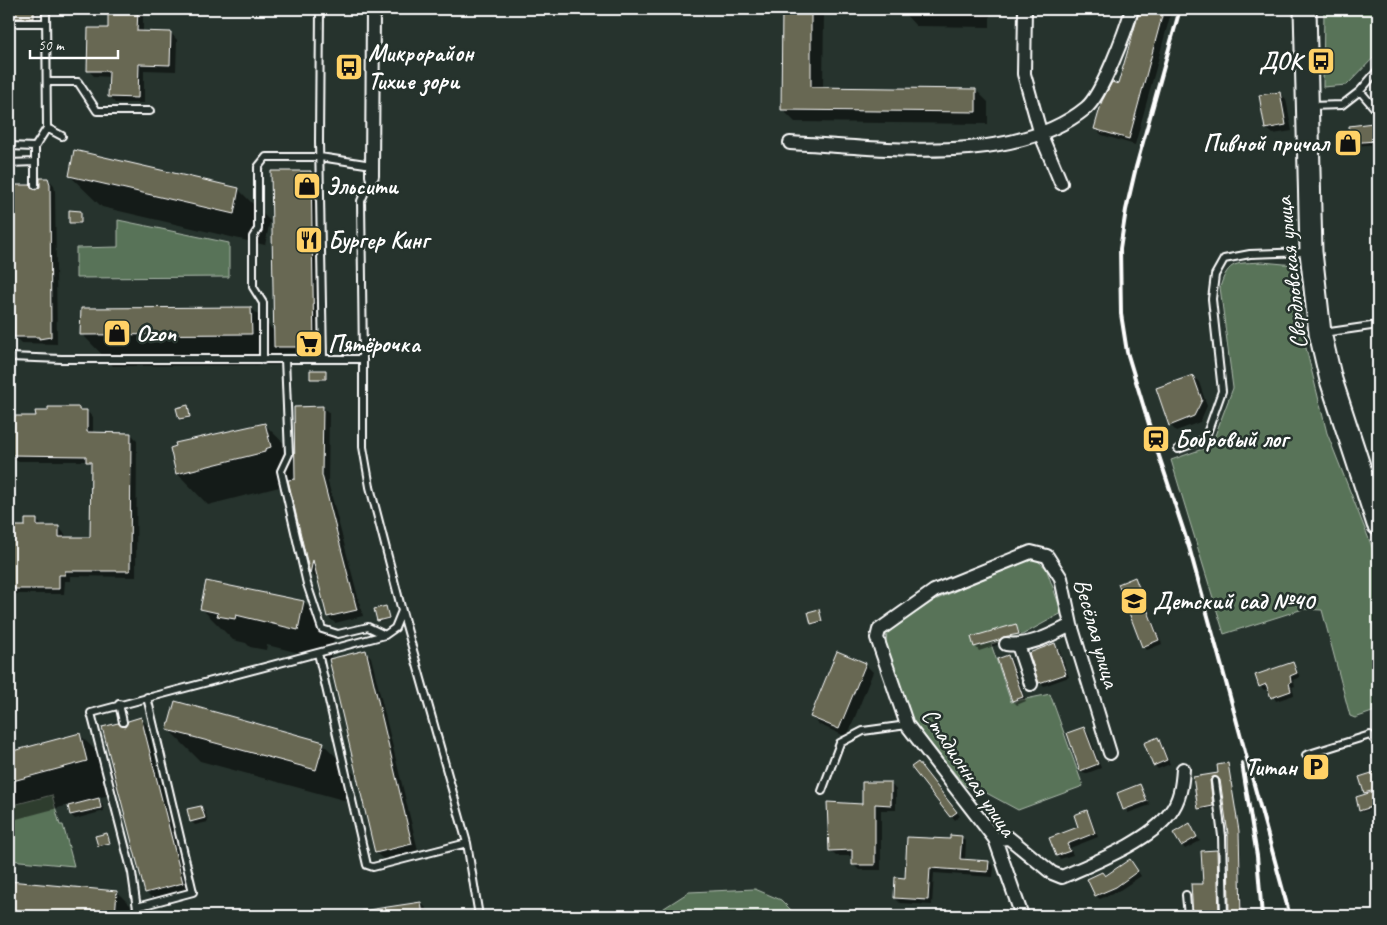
<svg xmlns="http://www.w3.org/2000/svg" width="1387" height="925" font-family="Caveat,sans-serif">
<style>
.green{fill:#587359;stroke:#acb9ac}
.shadow{fill:#0007}
.building{fill:#686853;stroke:#fff}
.lines{fill:none;stroke-linecap:round;stroke-linejoin:round}
.service-casing{stroke:#fff;stroke-width:10}
.minor-casing{stroke:#fff;stroke-width:16}
.trunk-casing{stroke:#fff;stroke-width:25}
.service{stroke:#26332d;stroke-width:6}
.minor{stroke:#26332d;stroke-width:12}
.trunk{stroke:#26332d;stroke-width:21}
.rail{stroke:#fff;stroke-width:4}
.labels{text-anchor:middle;stroke-width:5;stroke-linejoin:round;paint-order:stroke}
.poi-label{font-size:24px;font-weight:bold;fill:#fff;stroke:#26332d;text-anchor:start}
.street-label{font-size:24px;fill:#fff;stroke:#26332d}
</style>
<rect width="100%" height="100%" fill="#26332d"/>
<filter id="ink" filterUnits="userSpaceOnUse"><feTurbulence type="fractalNoise" baseFrequency=".02" numOctaves="2"/><feDisplacementMap in="SourceGraphic" scale="10" xChannelSelector="R" yChannelSelector="G"/><feConvolveMatrix kernelMatrix="1 2 1 2 8 2 1 2 1" color-interpolation-filters="sRGB"/></filter>
<g filter="url(#ink)">
<path class="green" d="M1324,9H1378V53L1347,85L1323,87Z
M118,220L229,243V277L76,278V248L118,247Z
M1262,262L1295,265L1306,348L1327,433L1378,562V710L1355,718L1350,716L1322,610L1303,609L1224,634L1171,460L1211,446L1233,388L1220,287C1229,259 1237,264 1262,262Z
M1033,557L1046,568L1062,613L1022,635L991,644L1011,702L1050,694L1083,786L1018,810L979,789L965,786L912,720L886,644L887,632L935,600Z
M52,795L60,825H63L74,866L9,860V806Z
M755,889L781,900L793,912V916H661V910L689,892Z"/>
<path class="shadow" d="M9,9H37V21H9Z
M110,9H143V33H171L177,40L176,71L144,70V103H115L109,96L110,77L94,76L88,70L109,29Z
M784,9H990V27L916,26L904,13L824,12L823,88L976,90L988,102V124L795,122L782,109Z
M1141,9H1172L1135,145L1102,135L1096,129L1119,85Z
M9,68L13,73L9,90Z
M1280,93L1286,99L1292,131L1273,134L1266,128Z
M1373,125L1377,128L1378,144L1355,146L1352,143Z
M311,172L317,178L319,352L282,353V365L113,366L82,334L251,308L275,332Z
M70,176L238,189L270,221L265,245L102,207Z
M48,179L54,185L55,191L57,344L21,343L15,337L35,192Z
M80,212L82,224H72L70,222Z
M1375,337H1378V352Z
M9,345L14,351L9,369Z
M326,371L327,380L311,378Z
M1193,376L1199,382L1207,406L1200,422L1176,431L1170,425Z
M187,407L191,418L181,420L180,419Z
M323,407L329,413L328,482L363,616L335,623L328,617L317,573L316,578L311,573L291,484L208,505L177,473L265,425L296,455Z
M78,409L81,412L87,411L93,418V434H131L137,440L136,577L70,576V581H65L64,594H9V527H26L37,521L44,527H58L65,534V538H91L92,466L87,461H9V420Z
M1134,579L1138,583L1162,644L1147,650L1143,646Z
M304,602L335,633L330,660L365,651L371,657L418,850L383,859L376,853L331,661L267,645L266,650L250,647L246,643L233,640L202,609Z
M385,607L390,619L380,622L378,620Z
M819,611L823,622L814,625L813,623Z
M1016,625L1022,637L1007,640L1003,643L979,651L976,647L973,638Z
M1055,645L1059,649L1069,677L1044,686L1040,682Z
M1008,656L1012,660L1026,701L1017,705L1013,701L999,659Z
M1293,663L1300,677L1293,680L1295,686L1292,687L1294,695L1276,701L1269,688L1264,690L1260,686Z
M865,664L873,672L847,737L820,725L811,717Z
M141,719L147,725L188,889L152,898L146,892L125,728Z
M1084,728L1088,732L1101,768L1085,774L1081,770Z
M169,730L323,744L355,775L347,801L200,761Z
M79,734L111,766L118,793L97,798L102,803L104,811L75,819L71,815L69,805L9,821V753Z
M1157,738L1161,742L1170,764L1158,769L1154,765Z
M918,763L960,816L955,820L913,767Z
M1227,764L1240,833L1242,916H1230L1229,834L1221,780L1217,777L1211,781L1214,808L1201,810L1195,778L1220,774Z
M1378,770V794L1373,795L1376,808L1362,812L1360,810L1367,795L1360,777Z
M890,783L896,790V810H881V870H859L853,864V856H836L830,850L863,806Z
M1140,785L1150,805L1128,813L1118,794Z
M201,807L205,811L208,822L195,825L191,821Z
M1086,812L1090,816L1098,837L1070,848L1073,855L1060,859L1057,856L1079,827Z
M1189,825L1200,841L1185,849L1182,845Z
M107,834L110,844L100,847L99,845Z
M961,837L966,842L965,860L989,862L994,867L993,877L934,873L932,905L900,903L895,898L906,879Z
M1217,852L1220,916H1194L1192,886L1204,885Z
M1133,864L1141,876L1120,890L1100,899L1096,896L1088,880L1106,877Z
M9,882L117,892L141,916H9Z
M421,903L434,916H334Z"/>
<path class="building" d="M9,9H34V18H9Z
M108,9H138L137,31L171,32L170,65L139,64L138,98L108,97L109,71H87L88,28H108Z
M782,9H811V87L976,89V112L781,110Z
M1140,9H1164L1129,139L1094,129L1102,101L1112,82L1118,84Z
M1280,92L1286,125L1265,129L1259,95Z
M1373,123L1375,141L1350,143L1349,126Z
M74,150L239,188L234,214L69,176Z
M271,171H311L314,347H274Z
M40,178H48L50,184L51,337L39,339V337H14L12,185H30L35,190L40,187Z
M69,210L81,211V223H69Z
M251,307L252,334L80,335L81,308Z
M310,370H326V379H310Z
M1193,375L1202,400L1194,416L1169,426L1156,388Z
M188,405L190,417L179,419L176,408Z
M323,406L322,475L357,610L327,617L313,560L310,574L288,480L295,479L294,407Z
M48,407H79V410H87V432L131,433L130,571H65V575H59V589H9V526H25V519H37V526H59V537H90L91,462H86V456L9,455V419L11,416H36L35,411H48Z
M265,423L271,447L265,449V452L176,474L170,448L176,446L175,443Z
M1135,577L1159,640L1142,647L1118,584Z
M206,581L304,601L298,630L236,615L235,619L217,616L218,613L200,609Z
M386,606L389,618L377,621L374,609Z
M819,609L822,621L811,624L808,612Z
M1016,624L1019,634L1003,637L999,640L974,647L971,637Z
M1055,643L1066,674L1039,683L1029,653Z
M366,650L412,844L375,853L329,659Z
M837,651L866,663L839,729L810,717Z
M1008,655L1023,697L1012,701L997,659Z
M1293,662L1297,673L1290,676L1291,682L1289,683L1291,691L1271,698L1266,684L1259,687L1255,675Z
M175,701L324,742L316,770L167,730Z
M141,717L183,883L145,893L102,727L118,723L125,727L128,721Z
M1084,727L1098,764L1080,771L1067,733Z
M80,733L87,761L9,782V752Z
M1158,737L1167,760L1153,766L1144,743Z
M918,762L957,812L950,817L911,767Z
M1228,763L1239,831L1241,916H1229L1228,834L1220,780L1215,776L1210,780L1213,806L1198,809L1193,777L1218,773L1217,765Z
M1378,771V789L1364,793L1359,777Z
M862,782H891V805L875,804V865H852V850L829,851L827,802L862,804Z
M1140,784L1147,801L1123,810L1117,793Z
M1372,792L1375,806L1359,811L1356,797Z
M99,798L101,808L70,815L68,806Z
M201,806L205,818L190,822L187,809Z
M1087,810L1095,833L1067,844L1070,851L1056,856L1049,838L1078,827L1074,815Z
M1190,823L1197,837L1181,846L1173,833Z
M107,833L110,843L98,846L95,836Z
M950,835L962,836L960,859L989,861L988,872L930,868L928,900L894,898L895,877L905,878L907,837L950,839Z
M1217,850L1219,916H1193L1191,884H1203L1201,851Z
M1130,859L1138,871L1116,887L1095,896L1087,879L1102,872L1105,876Z
M9,881L117,891L115,916H85L9,909Z
M421,902L423,916H362L361,911Z"/>
<g class="lines">
<g class="service-casing">
<path id="service" d="M320,9L319,141L323,359
M9,23H46
M47,82H78L97,111H150
M1360,91L1378,112
M1310,106L1342,105L1360,91L1378,70
M47,128L62,136
M9,146L35,147L37,144
M9,163L35,162
M35,185V147L47,128L46,9
M1323,333L1378,325
M9,357L62,359H363V447L370,487L402,611L395,628L385,635L91,713L132,873L138,916
M285,359L289,454L281,471L307,584L322,629L338,634L368,627L385,635
M363,359L361,201L372,176
M263,360V303L253,287V237L258,229V167L266,157H320L372,165
M1178,449L1205,439L1222,391L1212,299L1215,275L1224,259L1250,254L1307,252
M402,611L467,843L479,916
M318,653L367,865L373,867L467,843
M119,704L123,722
M1306,755L1370,735L1378,744
M1215,781L1222,836L1224,916
M822,791L840,743L863,731L907,725
M1186,895L1188,916
M137,907L193,892L147,697"/>
</g>
<g class="minor-casing">
<path id="minor" d="M1025,9L1024,74L1041,135L1061,183
M790,143C879,147 1013,168 1086,108C1102,95 1126,30 1132,9
M372,176L373,9
M1006,644C1029,647 1051,635 1071,625
M1018,645L1031,684
M995,839L1009,838L1052,873L1062,877C1093,863 1150,841 1170,813C1180,800 1182,785 1183,769
M1022,916L995,839L907,725L877,638L879,630L934,591L1031,552L1047,556L1061,578L1071,625L1110,753"/>
</g>
<g class="trunk-casing">
<path id="trunk" d="M1305,9L1311,252L1320,333L1331,380L1378,524"/>
</g>
<use href="#service" class="service"/>
<use href="#minor" class="minor"/>
<use href="#trunk" class="trunk"/>
<path class="rail" d="M1180,9L1136,167L1126,210L1120,249L1121,314L1127,352L1155,444L1189,547L1290,916
M1242,763L1257,856L1262,916"/>
</g>
</g>
<defs>
<g id="bus-square" transform="scale(1.4375)"><rect x="-9" y="-9" width="18" height="18" rx="4" fill="#ffd166" stroke="#26332d"/><path d="M-5-6H5V4H4V6H2V4H-2V6H-4V4H-5ZM-3.5-4V0h7V-4ZM-3.5 1.2v1.5H-2V1.2ZM2 1.2v1.5H3.5V1.2Z" fill="#111"/></g>
<g id="shop-square" transform="scale(1.4375)"><rect x="-9" y="-9" width="18" height="18" rx="4" fill="#ffd166" stroke="#26332d"/><path d="M-5-2.5h2.3a2.7 3.5 0 0 1 5.4 0H5L5.5 6h-11ZM-1.5-2.5h3a1.5 2.3 0 0 0-3 0Z" fill="#111"/></g>
<g id="restaurant-square" transform="scale(1.4375)"><rect x="-9" y="-9" width="18" height="18" rx="4" fill="#ffd166" stroke="#26332d"/><path d="M-5-6h1v4h1v-4h1v4h1v-4h1v5L-1.5 .5V6h-2V.5L-5-1ZM5-6V6H3V1.5H1.5Q1.5-4 5-6Z" fill="#111"/></g>
<g id="supermarket-square" transform="scale(1.4375)"><rect x="-9" y="-9" width="18" height="18" rx="4" fill="#ffd166" stroke="#26332d"/><path d="M-6-5.5h2.5l.6 2H6L4.5 2H-2.5L-4.4-4H-6ZM-1.5 3.2a1.3 1.3 0 1 0 .1 0ZM3 3.2a1.3 1.3 0 1 0 .1 0Z" fill="#111"/></g>
<g id="station-square" transform="scale(1.4375)"><rect x="-9" y="-9" width="18" height="18" rx="4" fill="#ffd166" stroke="#26332d"/><path d="M-3-6H3Q5-6 5-4V2Q5 4 3 4L4.5 6H3L1.5 4h-3L-3 6H-4.5L-3 4Q-5 4-5 2V-4Q-5-6-3-6ZM-3.5-4v3h7v-3ZM-3.5 1v1.5H-2V1ZM2 1v1.5H3.5V1Z" fill="#111"/></g>
<g id="school-square" transform="scale(1.4375)"><rect x="-9" y="-9" width="18" height="18" rx="4" fill="#ffd166" stroke="#26332d"/><path d="M0-5L7-2L0 1L-7-2ZM-4 1L0 2.5L4 1V4Q0 6-4 4Z" fill="#111"/></g>
<g id="parking-square" transform="scale(1.4375)"><rect x="-9" y="-9" width="18" height="18" rx="4" fill="#ffd166" stroke="#26332d"/><path d="M-3.5-5.5H1a3.5 3.5 0 0 1 0 7H-1V5.5H-3.5ZM-1-3.4V-.6H.8a1.4 1.4 0 0 0 0-2.8Z" fill="#111"/></g>
</defs>
<g fill-rule="evenodd">
<use href="#bus-square" x="1321" y="61"/>
<use href="#bus-square" x="349" y="67"/>
<use href="#shop-square" x="1348" y="143"/>
<use href="#shop-square" x="307" y="186"/>
<use href="#restaurant-square" x="309" y="240"/>
<use href="#shop-square" x="117" y="333"/>
<use href="#supermarket-square" x="309" y="344"/>
<use href="#station-square" x="1156" y="439"/>
<use href="#school-square" x="1134" y="601"/>
<use href="#parking-square" x="1316" y="767"/>
</g>
<g class="labels">
<g class="poi-label">
<text x="368" y="61">Микрорайон<tspan x="368" dy="28">Тихие зори</tspan></text>
<text x="1302" y="69" text-anchor="end">ДОК</text>
<text x="1329" y="151" text-anchor="end">Пивной причал</text>
<text x="326" y="194">Эльсити</text>
<text x="328" y="248">Бургер Кинг</text>
<text x="136" y="341">Ozon</text>
<text x="328" y="352">Пятёрочка</text>
<text x="1175" y="447">Бобровый лог</text>
<text x="1153" y="609">Детский сад №40</text>
<text x="1297" y="775" text-anchor="end">Титан</text>
</g>
<g class="street-label">
<text transform="translate(1291 273) rotate(-96)" y="8">Свердловская улица</text>
<text transform="translate(1097 633) rotate(74)" y="8">Весёлая улица</text>
<text transform="translate(969 772) rotate(56)" y="8">Стадионная улица</text>
</g>
</g>
<rect width="1387" height="925" fill="none" stroke="#26332d" stroke-width="30"/>
<rect x="15" y="15" width="1357" height="895" fill="none" stroke="#fff" stroke-width="2" filter="url(#ink)"/>
<path d="M30 50v8h88v-8" fill="none" stroke="#ffffff" stroke-width="2.5"/>
<text x="38" y="50" font-size="15" fill="#ffffff" stroke="#26332d" stroke-width="4" paint-order="stroke">50 m</text>
</svg>
